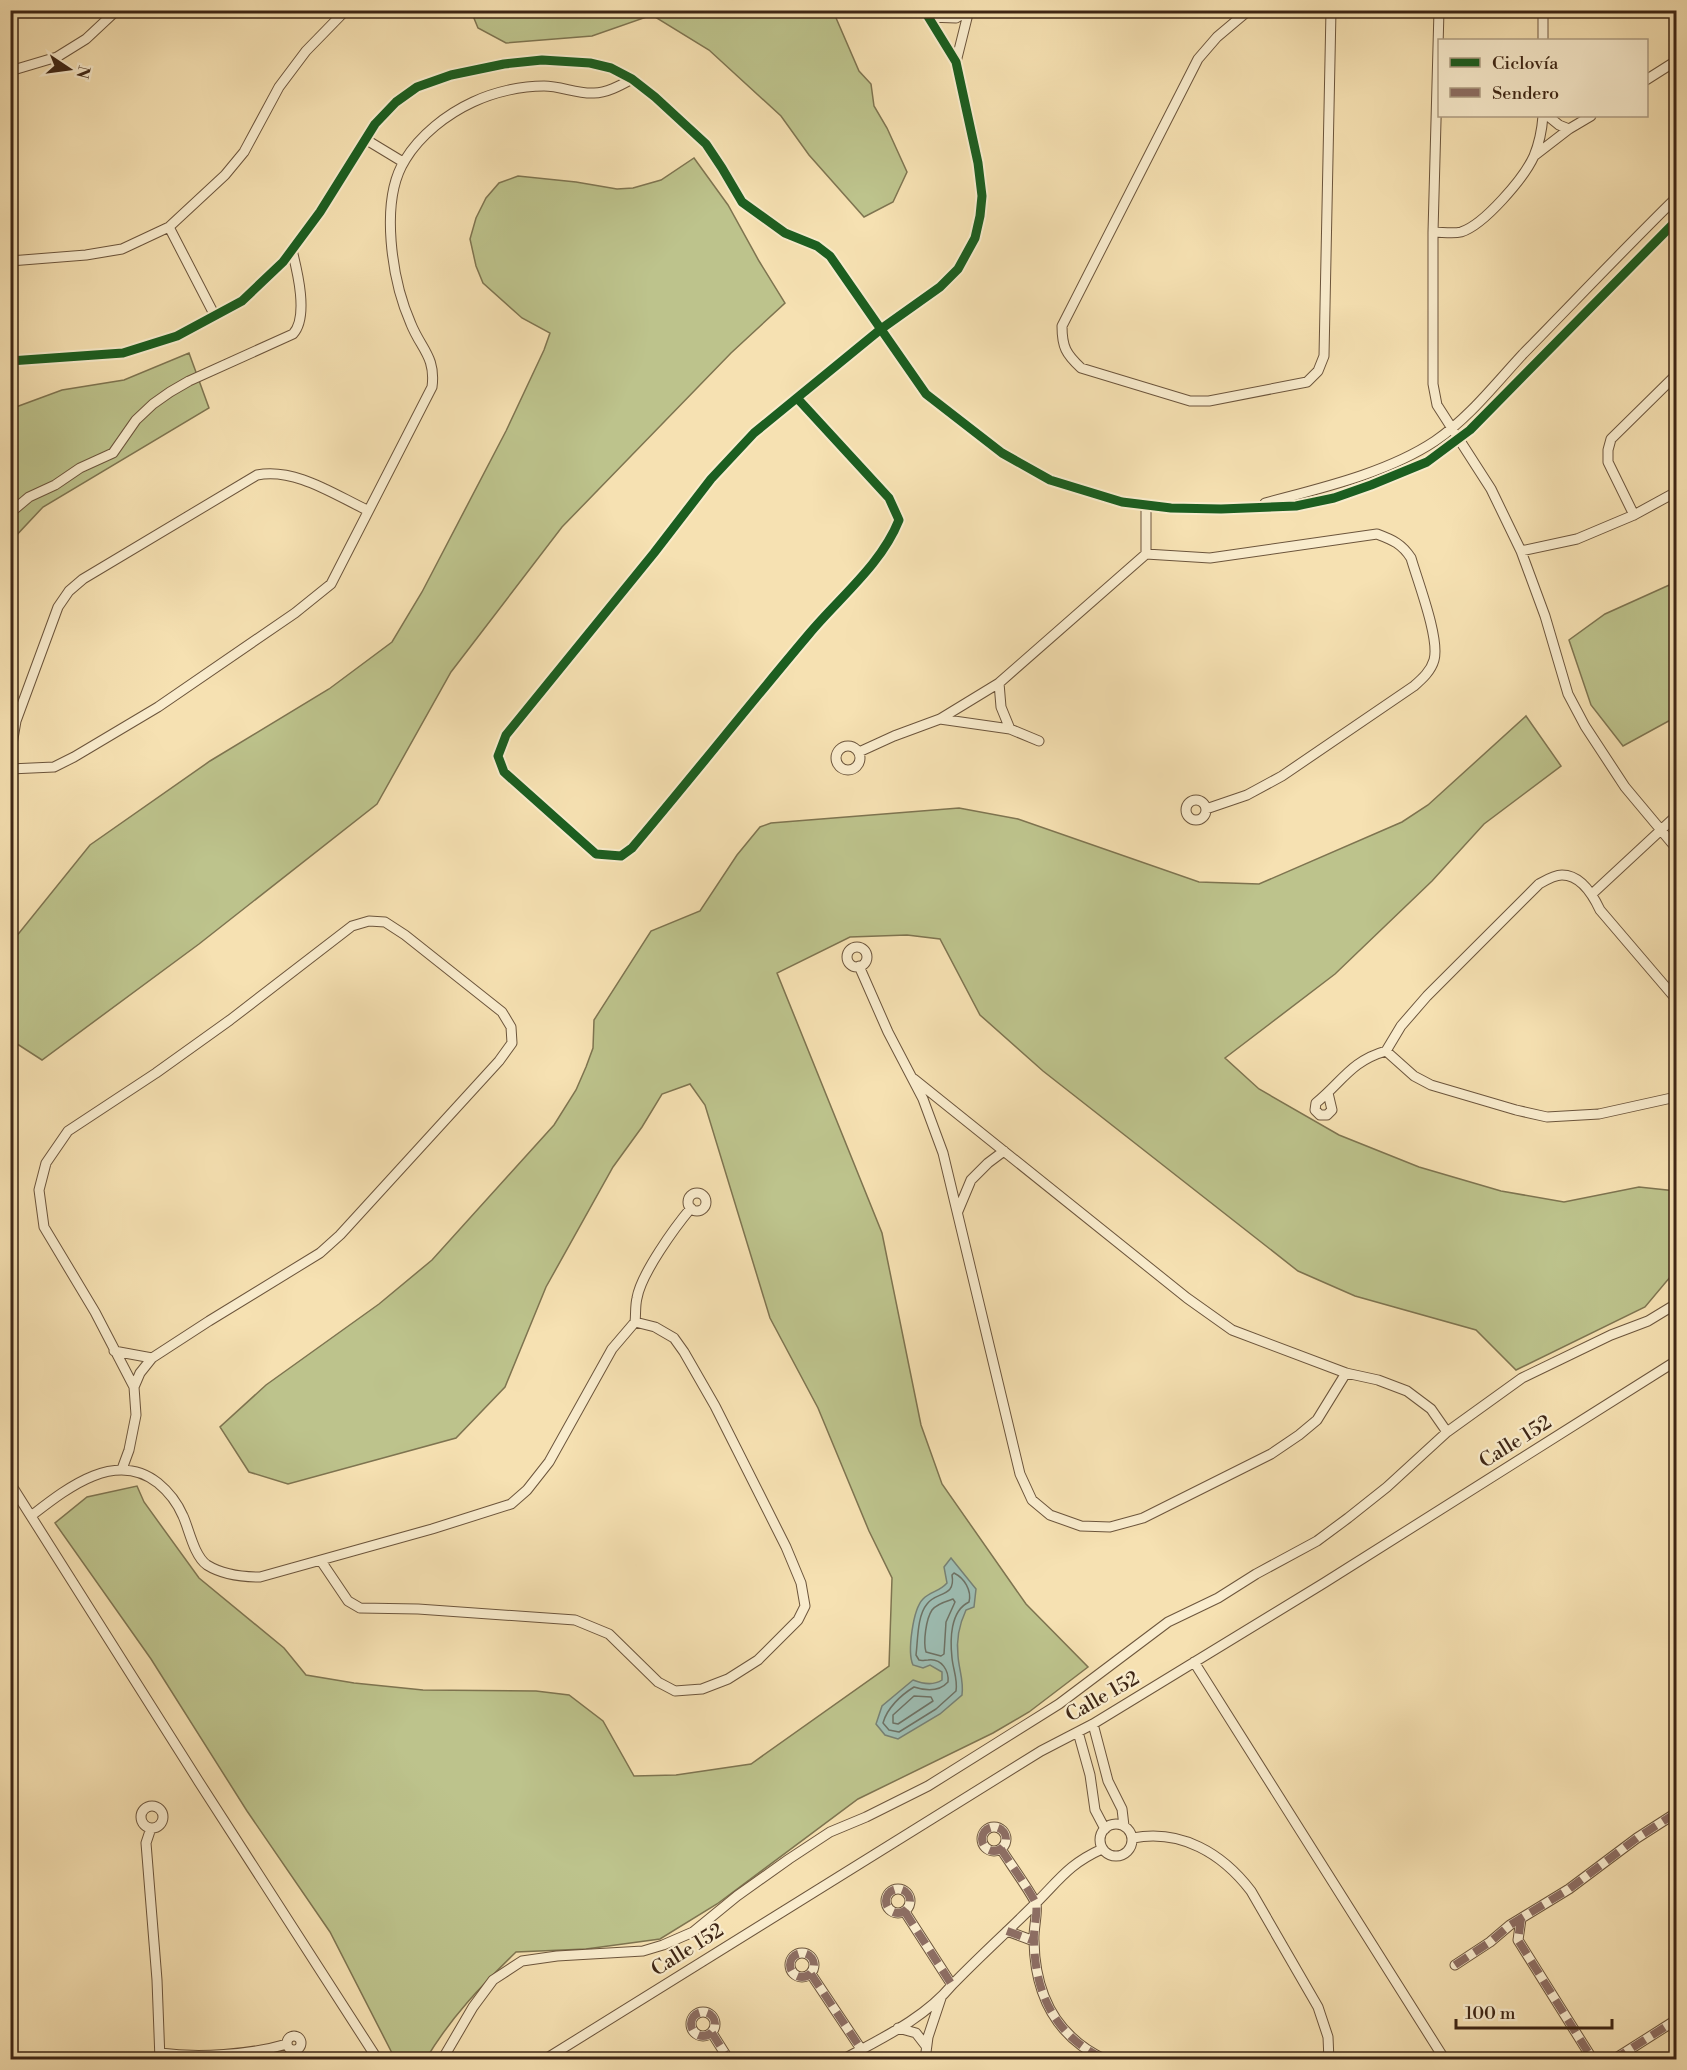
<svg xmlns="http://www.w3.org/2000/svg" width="1687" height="2070" font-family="'Libre Bodoni',serif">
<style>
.green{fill:#bdc38c;stroke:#7e7450;stroke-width:1.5}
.water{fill:#9dbcb1;stroke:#778073;stroke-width:1.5}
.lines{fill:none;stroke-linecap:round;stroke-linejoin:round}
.shore{stroke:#6e7163;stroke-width:1.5}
.street-casing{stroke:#6c553c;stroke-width:11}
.street{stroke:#f9eccd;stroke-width:9}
.quiet{stroke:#8d6e63;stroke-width:8;stroke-dasharray:15 8;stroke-linecap:butt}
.cycleway-casing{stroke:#f9eccd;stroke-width:13}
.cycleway{stroke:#1b5e20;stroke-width:9}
.labels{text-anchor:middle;stroke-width:4.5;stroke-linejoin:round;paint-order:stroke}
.street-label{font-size:20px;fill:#3e2615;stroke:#f9eccd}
</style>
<rect width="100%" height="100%" fill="#f6e1b2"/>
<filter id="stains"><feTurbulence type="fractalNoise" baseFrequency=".00333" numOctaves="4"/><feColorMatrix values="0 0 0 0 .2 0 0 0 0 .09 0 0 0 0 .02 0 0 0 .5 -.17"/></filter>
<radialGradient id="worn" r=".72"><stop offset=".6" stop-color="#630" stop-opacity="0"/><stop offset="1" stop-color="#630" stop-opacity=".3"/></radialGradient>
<path class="green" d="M471,11H833L859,71L871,84L874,106L887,128L907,172L893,202L864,217L809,155L781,116L709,50L652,15L592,36L506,43L478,28Z
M694,158L728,205L759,261L785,303L731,353L562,527L451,672L377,804L199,944L42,1060L11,1040V943L90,845L210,761L329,689L392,642L422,592L506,431L544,350L550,333L522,318L483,283L476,266L470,239L476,218L486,198L499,183L518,176L576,182L617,189L633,188L661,180Z
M189,353L209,408L43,507L11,541L10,411L16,407L62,390L124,380Z
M1676,582V717L1623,746L1591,705L1569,640L1605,614Z
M1526,716L1561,766L1484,824L1432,881L1335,974L1225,1058L1259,1089L1339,1135L1419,1167L1501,1191L1564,1202L1639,1187L1676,1191V1270L1645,1307L1516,1370L1476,1330L1355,1296L1298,1271L1043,1071L980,1015L940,939L907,935L850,937L777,973L882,1233L921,1425L942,1484L1026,1604L1088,1667L1029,1712L993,1733L858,1799L717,1904L660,1939L586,1949L516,1952C481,1986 451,2017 426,2059H401L392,2053L330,1932L247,1811L151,1659L55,1523L87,1497L137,1486L144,1502L199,1578L284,1648L306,1675L354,1683L423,1690L536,1691L569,1695L603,1721L634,1776L676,1775L751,1764L889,1666L892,1578L869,1531L818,1408L770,1318L705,1105L690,1084L662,1094L642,1127L613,1167L546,1287L505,1387L456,1438L288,1484L249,1472L220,1427L266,1385L379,1304L432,1260L554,1125L576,1090L586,1067L593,1048L594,1020L651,931L700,911L737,855L760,827L771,823L959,808L1018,819L1199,882L1259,884L1402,822L1428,805Z"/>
<path class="water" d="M951,1558L976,1589L974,1607L966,1610C959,1625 956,1639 958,1656C959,1670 964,1681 962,1695L940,1714L898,1739L885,1735L876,1724L882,1706L913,1680C923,1684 933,1686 942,1680V1672L930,1665L923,1668L913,1665C907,1652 913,1609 923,1599C931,1591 939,1592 947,1583L944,1567Z"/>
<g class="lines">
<path class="shore" d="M954,1573C964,1578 972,1590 969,1602C950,1611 950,1640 952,1658C953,1669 958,1680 956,1691L936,1709L899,1732L889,1730L883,1723C887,1708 901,1695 914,1687C926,1691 939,1692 948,1682C949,1671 942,1658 928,1660C925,1660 922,1661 919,1660L916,1655C918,1640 917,1616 927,1604C936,1591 956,1598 952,1575Z
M953,1599L955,1602L946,1622L944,1654L941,1656L926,1652C923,1642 926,1619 932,1610C936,1604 947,1601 953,1599Z
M914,1696L931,1697L933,1701L898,1724L893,1723V1715Z"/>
<g class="street-casing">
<path id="street" d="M1249,10L1217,37L1198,59L1062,326C1062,347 1066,354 1081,368L1190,401H1209L1307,382L1318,371L1324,356L1331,10
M1439,10L1433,232V384L1437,405L1491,489L1521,551L1545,616L1568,694L1585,726L1625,787L1676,848
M1543,10V40
M928,17L956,18L968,11
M956,62L969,10
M10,71L57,57L86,39L117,10
M1646,80L1676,61
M1548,116L1559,125L1569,129
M365,139L403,162
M1534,156L1569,129L1591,116
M169,227L215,316
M1433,232C1442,232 1453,234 1461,232C1484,225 1524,178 1534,156C1539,144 1542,129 1543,116
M10,261L86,255L122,249L169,227L225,175L244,152L279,87L306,51L346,10
M10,361L123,353L177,336L242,301L283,262L320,212L375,124L396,102L417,87L451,75L504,64L542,60L590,63L611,68L632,79L655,97L706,144L722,168L742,202L785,233L817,246L830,256L926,394L1002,453L1050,480L1122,502L1171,508L1221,509L1296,506L1334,498L1371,485L1427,462L1470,430L1676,221
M797,398L889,498L899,520C881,565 840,597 809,634C749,705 692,777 632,848L621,856L596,854L504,772L498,756L506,735L654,553L711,479L754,433L881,329L940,287L958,269L975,238L980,216L982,196L978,163L956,62L924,10
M1265,503C1321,488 1387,473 1435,441C1469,418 1496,383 1523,354C1574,302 1624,249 1676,198
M1146,505V554L1210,558L1377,534C1393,540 1402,544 1411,558C1418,582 1440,639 1434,660C1431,671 1422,679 1414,686L1282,776L1247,795L1206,809
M10,513L29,497L55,485L80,468L113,453L136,420L153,404L170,392L189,381L293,334C309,317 297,270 292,250
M1634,515L1608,462V450L1611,439L1676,375
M1521,551L1577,539L1634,515L1676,492
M999,683L1001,707L1010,729
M940,719L1010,729L1039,741
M836 758a12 12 0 1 1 24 0a12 12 0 1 1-24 0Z
M859,752L894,736L940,719L999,683L1146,554
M10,756L16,721L58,607L69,591L83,579L257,475C296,468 333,494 367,510
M10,769L54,767L74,757L158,707L295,613L331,584L432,387C436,357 421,349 411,324C392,281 379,201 405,160C420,135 447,114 473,102C494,92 521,86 544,86C561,86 577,94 594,93C607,93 621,85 632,79
M1186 810a10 10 0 1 1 20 0a10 10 0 1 1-20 0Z
M1592,894L1676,816
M847 957a10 10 0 1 1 20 0a10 10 0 1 1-20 0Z
M859,966L888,1032L923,1099L943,1153L1020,1474L1032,1500L1050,1515L1081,1526L1110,1527L1143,1518L1271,1454L1299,1435L1317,1420L1346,1373
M1386,1051L1414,1076L1431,1085L1516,1110L1547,1117L1599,1114L1676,1097
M914,1079L1187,1298L1232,1330L1346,1373L1378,1380L1407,1391L1431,1409L1447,1432
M1328,1093L1332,1110L1327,1115H1320L1315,1110L1316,1103C1342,1082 1351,1061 1386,1051L1401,1026L1427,996L1539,884C1546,880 1554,875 1562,875C1581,875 1593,895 1600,910L1676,999
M688 1202a9 9 0 1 1 18 0a9 9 0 1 1-18 0Z
M958,1211L971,1180L988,1163L1004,1151
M635,1322C636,1314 635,1306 637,1298C641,1274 675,1227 691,1208
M114,1351L152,1358
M122,1469L129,1450L136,1415L134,1387L95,1312L44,1227L39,1190L46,1163L68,1131L156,1073L230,1020L352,926L369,921L385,922L405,935L502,1012L511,1027L512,1043L499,1061L340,1235L320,1253L209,1321L152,1358L140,1373L134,1387
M10,1483L199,1782L378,2060
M31,1516C66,1489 115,1449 158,1483C169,1492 177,1502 183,1516C189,1529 194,1556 207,1565C223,1575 242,1577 260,1577L432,1529L511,1504L527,1490L549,1462L612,1349L635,1322L655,1327L674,1338L684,1352L715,1406L786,1547L801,1583L805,1606L798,1620L758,1660L728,1679L702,1689L675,1691L658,1682L609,1634L575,1620L418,1609L360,1608L348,1601L321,1561
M1194,1662L1445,2060
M1093,1724L1108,1781L1122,1809L1124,1826
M1078,1732L1090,1775L1095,1810L1105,1829
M141 1817a11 11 0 1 1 22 0a11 11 0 1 1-22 0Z
M1100 1840a16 16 0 1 1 32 0a16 16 0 1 1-32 0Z
M982 1839a12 12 0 1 1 24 0a12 12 0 1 1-24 0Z
M151,1828L146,1843L157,1980L160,2060
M1133,1838C1181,1829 1222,1853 1251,1891L1318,2007L1328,2037L1329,2060
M1001,1849C1007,1859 1033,1895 1036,1904C1038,1912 1033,1931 1034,1941C1035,1995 1056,2037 1106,2060
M886 1901a12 12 0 1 1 24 0a12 12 0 1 1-24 0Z
M905,1912L952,1985
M1521,1919L1518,1940L1593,2060
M1007,1931L1034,1941
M790 1965a12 12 0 1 1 24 0a12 12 0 1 1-24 0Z
M1455,1965L1490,1942L1510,1925L1569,1889L1637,1838L1676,1813
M811,1974L861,2049
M691 2024a12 12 0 1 1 24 0a12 12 0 1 1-24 0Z
M898,2028L916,2033L926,2046
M712,2033L729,2060
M287 2043a7 7 0 1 1 14 0a7 7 0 1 1-14 0Z
M160,2053C198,2058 250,2055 287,2044
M442,2060L473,2007L493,1980L522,1961L557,1956L643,1951L663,1945L693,1932L737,1896L789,1859L830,1832L866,1817L928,1786L1059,1704L1168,1622L1218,1598L1256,1574L1317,1541L1348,1518L1387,1487L1447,1432L1522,1378L1611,1335L1648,1321L1676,1304
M544,2060L1041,1751L1093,1724L1324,1583L1676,1361
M842,2060C880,2039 924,2019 952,1985C979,1957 1008,1931 1035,1904C1060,1879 1069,1864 1102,1849
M925,2060L928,2037L941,1998
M1613,2060L1676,2020"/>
</g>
<use href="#street" class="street"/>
<path class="quiet" d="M982 1839a12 12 0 1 1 24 0a12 12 0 1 1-24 0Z
M1001,1849C1007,1859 1033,1895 1036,1904C1038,1912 1033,1931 1034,1941C1035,1995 1056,2037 1106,2060
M886 1901a12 12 0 1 1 24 0a12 12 0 1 1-24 0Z
M905,1912L952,1985
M1521,1919L1518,1940L1593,2060
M1007,1931L1034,1941
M790 1965a12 12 0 1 1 24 0a12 12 0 1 1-24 0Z
M1455,1965L1490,1942L1510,1925L1569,1889L1637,1838L1676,1813
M811,1974L861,2049
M691 2024a12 12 0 1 1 24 0a12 12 0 1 1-24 0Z
M712,2033L729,2060
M1613,2060L1676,2020"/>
<g class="cycleway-casing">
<path id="cycleway" d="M10,361L123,353L177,336L242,301L283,262L320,212L375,124L396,102L417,87L451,75L504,64L542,60L590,63L611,68L632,79L655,97L706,144L722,168L742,202L785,233L817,246L830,256L926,394L1002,453L1050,480L1122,502L1171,508L1221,509L1296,506L1334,498L1371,485L1427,462L1470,430L1676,221
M797,398L889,498L899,520C881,565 840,597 809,634C749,705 692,777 632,848L621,856L596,854L504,772L498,756L506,735L654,553L711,479L754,433L881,329L940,287L958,269L975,238L980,216L982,196L978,163L956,62L924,10"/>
</g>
<use href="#cycleway" class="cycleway"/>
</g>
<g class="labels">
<g class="street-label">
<text transform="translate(1515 1441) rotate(-32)" y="7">Calle 152</text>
<text transform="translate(1102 1696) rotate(-30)" y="7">Calle 152</text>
<text transform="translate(687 1949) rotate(-32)" y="7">Calle 152</text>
</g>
</g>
<rect width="1687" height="2070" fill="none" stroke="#f6e1b2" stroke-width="36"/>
<rect x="12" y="12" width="1663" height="2046" fill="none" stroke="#3e2615" stroke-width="3"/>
<rect x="18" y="18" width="1651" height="2034" fill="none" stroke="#3e2615" stroke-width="1.5"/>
<rect x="1438" y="39" width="210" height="78" fill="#f9eccd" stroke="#ae9d83" stroke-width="1.5"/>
<rect x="1450" y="58" width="30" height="9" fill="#1b5e20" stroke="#ae9d83" stroke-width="1.5"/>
<text x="1492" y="69" font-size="18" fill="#3e2615">Ciclovía</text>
<rect x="1450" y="88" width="30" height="9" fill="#8d6e63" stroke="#ae9d83" stroke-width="1.5"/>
<text x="1492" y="99" font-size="18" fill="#3e2615">Sendero</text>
<g transform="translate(69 69) rotate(103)" stroke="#f9eccd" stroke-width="4.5" paint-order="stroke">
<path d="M0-4.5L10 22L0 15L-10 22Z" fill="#3e2615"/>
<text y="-9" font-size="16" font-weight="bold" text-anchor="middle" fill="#3e2615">N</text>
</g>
<path d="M1456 2019v9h156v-9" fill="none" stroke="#3e2615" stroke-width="3"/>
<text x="1465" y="2019" font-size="18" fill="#3e2615" stroke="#f9eccd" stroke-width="4.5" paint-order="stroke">100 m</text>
<rect width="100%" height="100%" filter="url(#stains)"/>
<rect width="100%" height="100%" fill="url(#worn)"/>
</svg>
